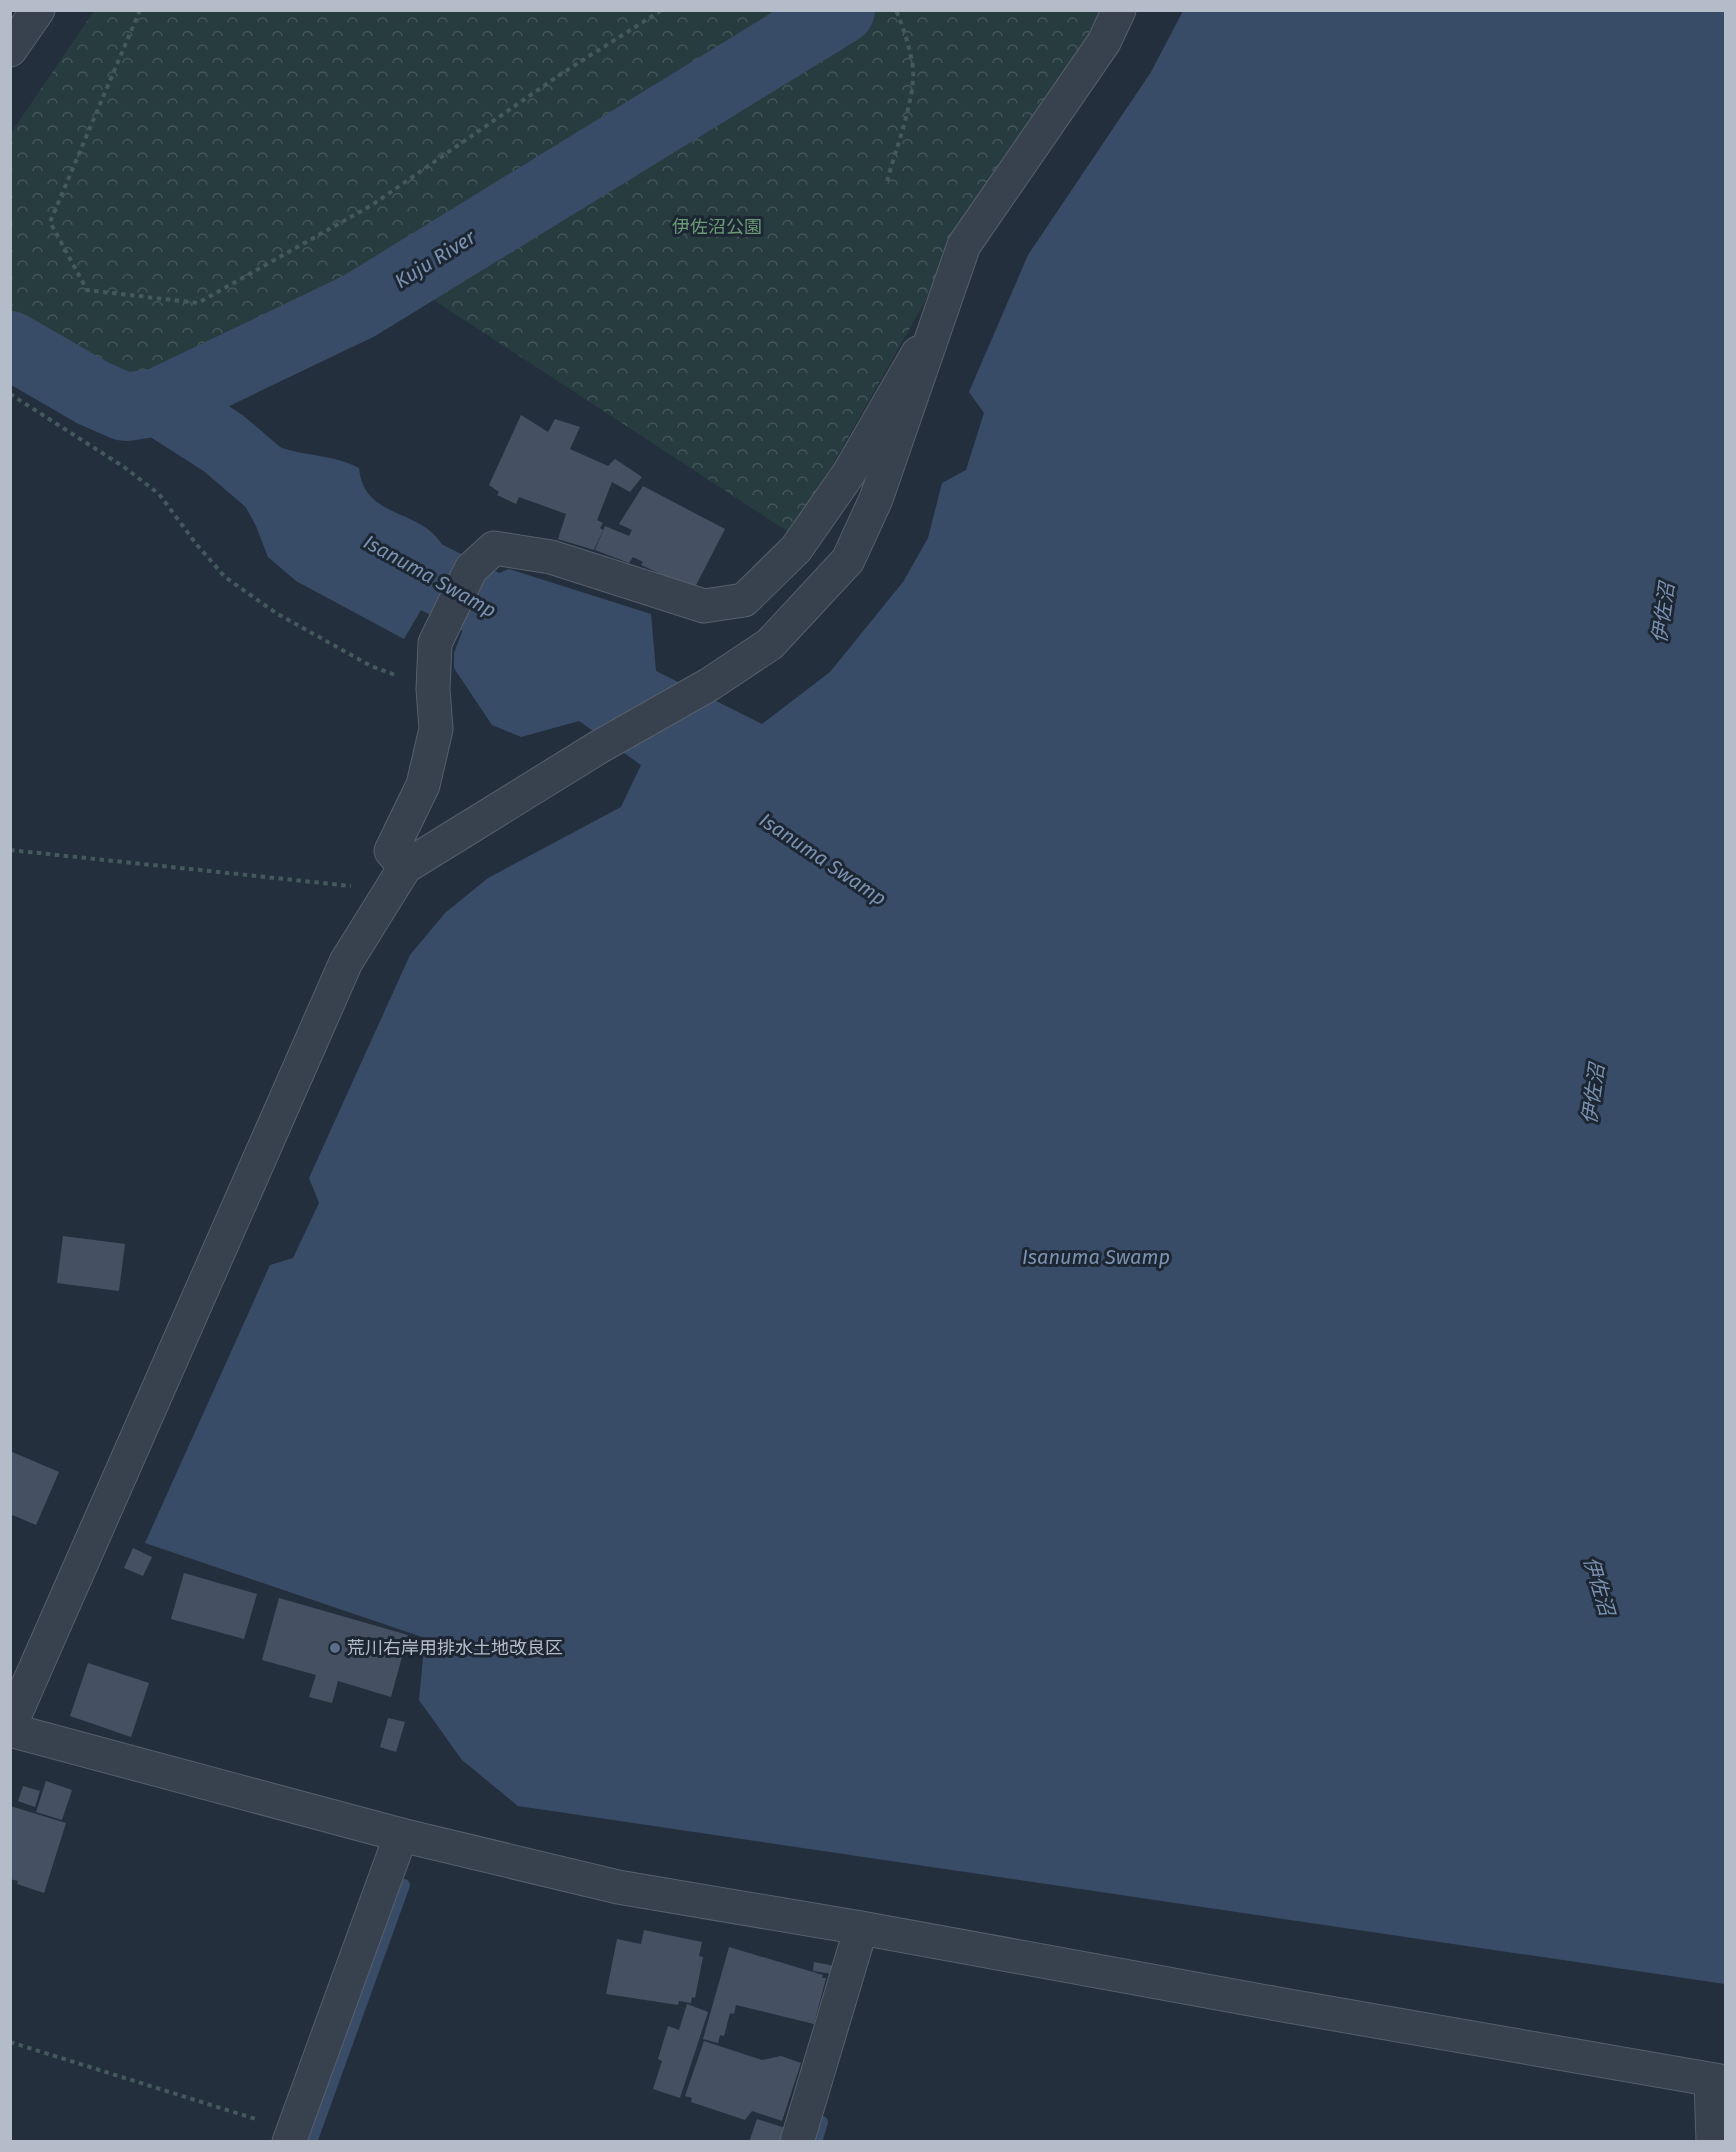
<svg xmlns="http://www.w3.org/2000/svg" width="1736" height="2152" font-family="'Fira Sans','Noto Sans JP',sans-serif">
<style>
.park{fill:url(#park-crowns)}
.water{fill:#394c67}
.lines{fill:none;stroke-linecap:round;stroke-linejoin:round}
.stream{stroke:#394c67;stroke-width:12}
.river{stroke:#394c67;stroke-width:68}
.building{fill:#455162}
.minor-casing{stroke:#565f6c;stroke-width:35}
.tertiary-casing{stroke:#565f6c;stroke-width:35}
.path{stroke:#44595c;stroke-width:4;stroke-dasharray:4.5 4.5;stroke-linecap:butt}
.minor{stroke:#38414e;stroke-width:33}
.tertiary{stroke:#38414e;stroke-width:33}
.service-dot{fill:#5c6f8a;stroke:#1d2633;stroke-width:2}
.labels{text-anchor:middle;stroke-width:6;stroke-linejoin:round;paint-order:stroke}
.park-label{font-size:18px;fill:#6b9a76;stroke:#1d2633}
.poi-label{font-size:18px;fill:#b4bcc9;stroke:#1d2633;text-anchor:start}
.water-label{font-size:20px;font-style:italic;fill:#7c92b1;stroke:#1d2633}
</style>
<defs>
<pattern id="park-crowns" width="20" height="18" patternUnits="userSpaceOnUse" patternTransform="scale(1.5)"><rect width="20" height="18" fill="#263c3f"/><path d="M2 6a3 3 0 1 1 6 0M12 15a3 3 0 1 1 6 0" fill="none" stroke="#435659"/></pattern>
</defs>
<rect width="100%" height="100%" fill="#242f3e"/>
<path class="park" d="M94,11H1101L1088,38L950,257L793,535L394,274L226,359L170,378L116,385L86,378L11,318V133Z"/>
<path class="water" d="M1183,11H1725V1984L518,1806L462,1760L419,1700L425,1638L145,1543L270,1265L293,1258L319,1203L309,1178L410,955L445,913L488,878L621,807L641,765L579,721L521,737L492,725L454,668V653L482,580L509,569L651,614L656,671L762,724L830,672L903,582L928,538L942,483L966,470L984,413L969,392L1028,255L1151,72Z
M229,418C234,420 241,421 247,424C260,430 267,443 282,448C309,457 332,454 359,468C364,520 420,507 443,546L424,587L432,591L404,639L296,581L268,557L256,526L220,460L205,457L197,461L186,451C193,425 204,421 229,418Z"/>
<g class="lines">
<path class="stream" d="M311,2142L404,1885
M816,2142L822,2122"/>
<path class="river" d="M10,345L93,393L125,407L159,402L359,306L841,10
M159,402L223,443L291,501L425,574L493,608L524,633"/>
</g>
<path class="building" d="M521,415L548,432L555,419L580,427L570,449L608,466L615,459L642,477L630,492L612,482L597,520L603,523L600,528L603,530L594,550L558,539L566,514L519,497L516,504L497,495L499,492L489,485Z
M643,486L725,529L694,589L641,565L643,562L633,557L629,563L595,550L605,526L629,536L632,530L619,524Z
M63,1236L125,1244L119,1291L57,1283Z
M10,1451L59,1472L36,1525L10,1514Z
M133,1548L152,1557L143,1576L124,1568Z
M184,1573L257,1594L244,1639L171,1619Z
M279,1598L408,1635L391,1697L338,1681L332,1703L309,1697L316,1675L262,1660Z
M88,1663L149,1683L131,1737L70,1716Z
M388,1718L405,1722L396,1752L380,1747Z
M46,1781L72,1790L62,1820L36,1812Z
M23,1786L40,1791L35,1807L18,1801Z
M10,1806L66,1823L44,1893L17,1884L18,1881L10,1879Z
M644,1930L702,1942L699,1956L703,1957L695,1998L692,1997L691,2003L679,2001L678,2005L606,1994L617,1939L641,1944Z
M729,1947L823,1975L822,1978H826L814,2024L736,2005L734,2014L730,2013L724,2036L720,2035L718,2043L703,2039Z
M814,1962L840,1967L839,1975L813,1971Z
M687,2004L708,2012L680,2098L653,2089L662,2061L658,2059L668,2026L679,2030Z
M704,2041L762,2060L781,2056L801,2063L782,2121L752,2111L745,2120L691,2102L692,2098L685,2096Z
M757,2119L785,2128L781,2142H749Z"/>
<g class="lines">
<g class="minor-casing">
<path id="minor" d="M10,50L38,10
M405,867L391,851L423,785L436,729L433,689L435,643L471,569L494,548L551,557L704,606L744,600L796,549L849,473L918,353
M1711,2081L1713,2142
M289,2142L401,1835
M797,2142L861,1928"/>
</g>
<g class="tertiary-casing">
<path id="tertiary" d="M10,1726L346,962L405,867L599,747L710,684L770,644L848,560L876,499L964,245L1104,42L1119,10
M10,1730L401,1835L618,1887L861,1928L1283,2005L1726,2082"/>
</g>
<path class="path" d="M140,10L50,222L87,290L198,303L372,205L561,74L662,10
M887,181C895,152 916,96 913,68C910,48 904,29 896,10
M10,394L124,467L159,494L197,545L225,577L276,613L371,666L398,676
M10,850L351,886
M10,2042L259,2120"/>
<use href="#minor" class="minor"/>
<use href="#tertiary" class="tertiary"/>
</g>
<circle class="service-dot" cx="335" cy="1648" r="6"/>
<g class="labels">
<g class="park-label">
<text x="717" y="233">伊佐沼公園</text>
</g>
<g class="poi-label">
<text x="347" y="1654">荒川右岸用排水土地改良区</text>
</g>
<g class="water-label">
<text transform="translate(435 259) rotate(-32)" y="7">Kuju River</text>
<text transform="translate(430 576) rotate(29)" y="7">Isanuma Swamp</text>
<text transform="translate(1663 613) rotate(-82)" y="7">伊佐沼</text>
<text transform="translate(823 859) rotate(34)" y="7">Isanuma Swamp</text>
<text transform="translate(1593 1094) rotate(-82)" y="7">伊佐沼</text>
<text x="1096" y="1264">Isanuma Swamp</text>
<text transform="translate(1599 1586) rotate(73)" y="7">伊佐沼</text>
</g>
</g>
<rect width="1736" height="2152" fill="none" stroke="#b4bcc9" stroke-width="24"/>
</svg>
